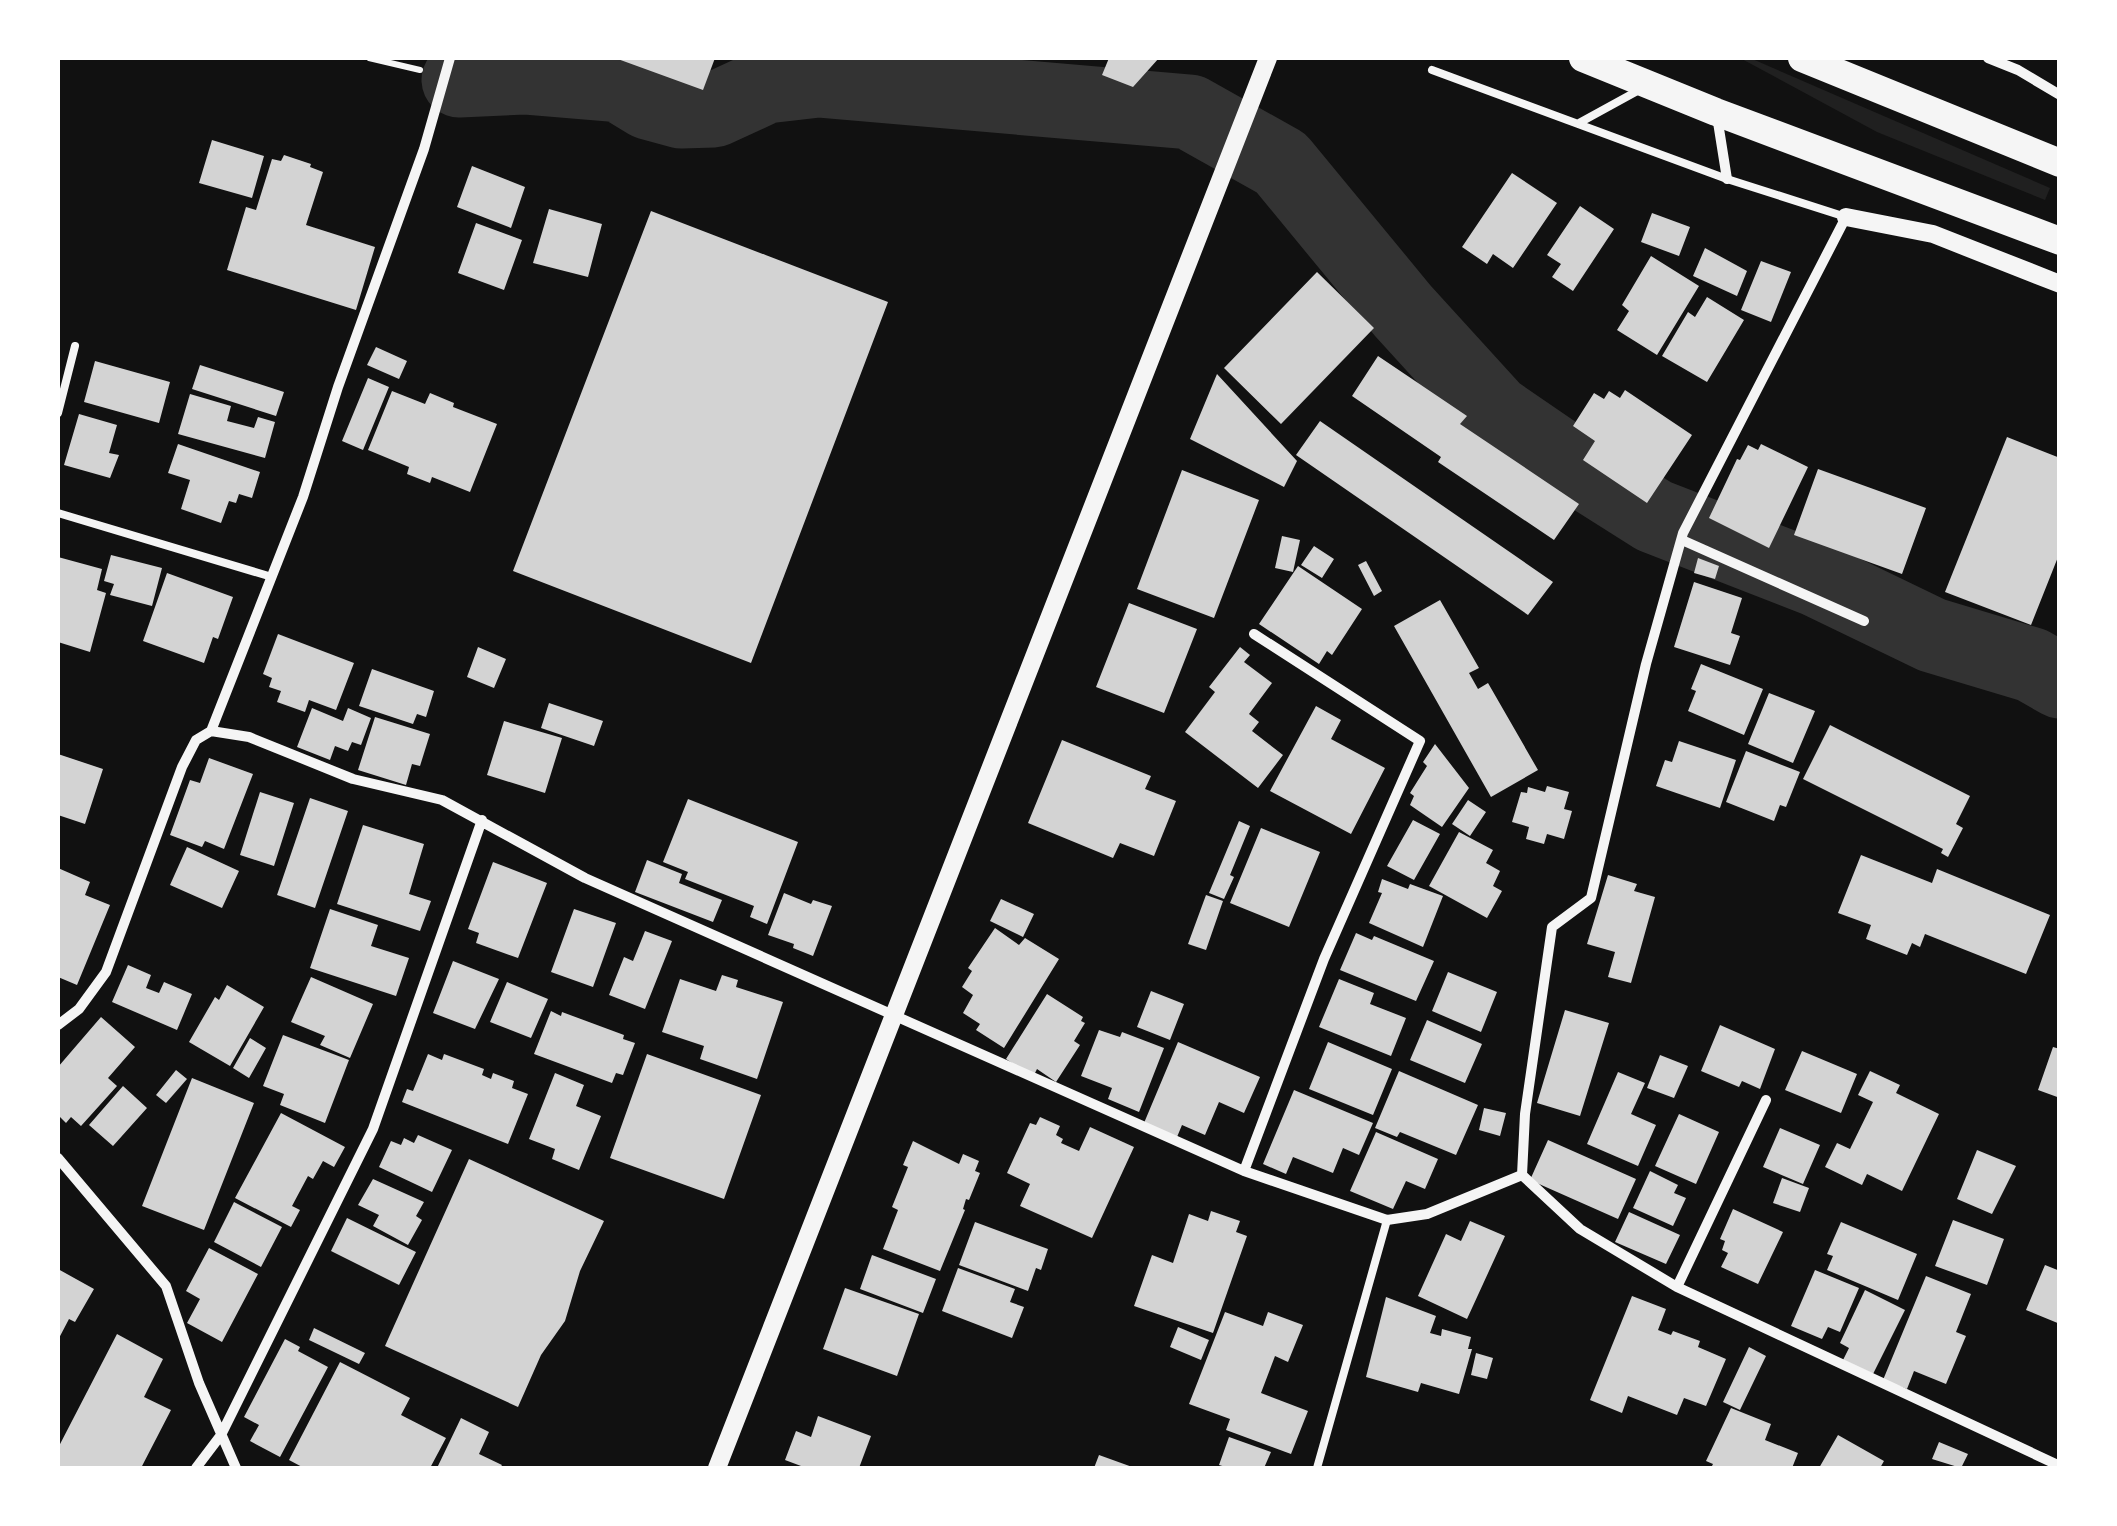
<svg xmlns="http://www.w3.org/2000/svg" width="2117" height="1526" font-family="Merriweather,serif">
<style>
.green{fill:#202020}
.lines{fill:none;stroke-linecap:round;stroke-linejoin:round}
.river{stroke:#333;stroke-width:75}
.building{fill:#d3d3d3}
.path{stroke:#f5f5f5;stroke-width:6}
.service{stroke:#f5f5f5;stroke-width:8}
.minor{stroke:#f5f5f5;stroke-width:10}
.tertiary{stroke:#f5f5f5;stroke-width:18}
.trunk{stroke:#f5f5f5;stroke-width:28}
</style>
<rect width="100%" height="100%" fill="#111"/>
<path class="green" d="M1740,58H1750L2050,188L2045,200L1877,132Z"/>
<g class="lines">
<path class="river" d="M459,80L524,77L620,85L648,102L681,111L714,110L766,86L818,80L1190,112L1281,163L1403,311L1495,412L1559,456L1654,516L1816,579L1932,635L2032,665L2060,681"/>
</g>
<path class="building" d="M615,58H715L703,90Z
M1109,58H1159L1133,87L1102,75Z
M212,140L264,156L252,198L199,183Z
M284,155L311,164L310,167L323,172L306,225L375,247L356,310L227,270L246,207L256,210L272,159L281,161Z
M472,166L525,187L511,228L457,207Z
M1512,173L1557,203L1513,268L1493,254L1487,264L1462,247Z
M1580,206L1614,229L1573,291L1552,277L1561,264L1547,255Z
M549,209L602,224L588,277L533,263Z
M651,211L888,302L751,663L513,571Z
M1652,213L1690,227L1679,256L1641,242Z
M476,223L522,240L504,290L458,273Z
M1705,248L1747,271L1737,296L1693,276Z
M1651,256L1699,286L1657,355L1617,330L1629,311L1622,305Z
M1761,261L1791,272L1771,322L1741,310Z
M1317,272L1374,328L1281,424L1224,368Z
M1707,297L1744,320L1707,382L1662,356L1688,312L1695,317Z
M376,347L407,361L399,379L367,365Z
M1378,356L1467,416L1460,424L1579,504L1554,540L1438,462L1441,457L1352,396Z
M95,361L170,382L159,423L84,402Z
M200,365L284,392L276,416L192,389Z
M1217,374L1297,461L1284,487L1190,439Z
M368,378L389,387L363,450L342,441Z
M1625,390L1692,435L1647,503L1583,460L1595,441L1573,426L1594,393L1604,399L1609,391L1620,398Z
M392,391L425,404L430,393L454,403L453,407L497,424L470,492L432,477L430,483L407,474L409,467L368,450Z
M190,394L231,406L227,421L254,428L258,417L275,422L265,458L178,434Z
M79,414L117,425L109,453L119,455L110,478L64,465Z
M1320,421L1553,582L1528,615L1296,455Z
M2007,437L2060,458V552L2031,625L1945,592Z
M178,444L260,472L252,498L239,494L236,503L229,501L221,523L181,509L190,480L168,473Z
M1761,444L1808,467L1769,548L1709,518L1737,459L1740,460L1748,445L1758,450Z
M1818,469L1926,508L1902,574L1794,535Z
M1182,470L1259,500L1214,618L1137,589Z
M1282,536L1300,540L1293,572L1275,568Z
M1314,546L1334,559L1322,578L1301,565Z
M111,555L162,568L152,606L110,595L114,584L104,581Z
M58,557L102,569L97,590L106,593L90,652L58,642Z
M1698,558L1719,566L1715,579L1694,573Z
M1366,561L1382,591L1374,596L1358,565Z
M1298,566L1362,609L1332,655L1327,651L1319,664L1259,624Z
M167,573L233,597L218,639L213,637L204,663L143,641Z
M1694,582L1742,598L1731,633L1740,636L1730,665L1674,647Z
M1440,600L1479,668L1469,673L1478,689L1488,683L1538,770L1491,797L1394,626Z
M1129,603L1197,629L1164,713L1096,687Z
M278,634L354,663L336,710L309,700L305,712L277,702L281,691L269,687L272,678L263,674Z
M478,647L506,659L494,688L467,677Z
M1240,647L1250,655L1244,662L1272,683L1249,714L1259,722L1252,731L1283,755L1258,788L1185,732L1215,692L1209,687Z
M1701,664L1763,689L1744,735L1688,711L1696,691L1691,689Z
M372,669L434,691L426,717L417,714L413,724L359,706Z
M1769,693L1815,711L1793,763L1748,744Z
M549,703L603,721L594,746L541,728Z
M1316,706L1341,720L1331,739L1385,768L1351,834L1270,791Z
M312,708L343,721L348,708L371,718L361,745L352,742L348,751L335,746L330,760L297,747Z
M375,717L430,734L420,766L412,764L406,785L358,770Z
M504,721L562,738L545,793L487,775Z
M1830,725L1970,796L1956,824L1963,828L1948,857L1941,853L1943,849L1803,779Z
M1062,740L1151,776L1145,789L1176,801L1154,856L1120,843L1113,858L1028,823Z
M1679,741L1736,760L1720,808L1656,786L1665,760L1672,762Z
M1435,744L1469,788L1442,827L1410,805L1414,796L1410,793L1427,766L1423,762Z
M1746,751L1800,772L1786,807L1780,805L1774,821L1726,802Z
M58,754L103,769L85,824L58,815Z
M209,758L253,774L224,849L205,841L202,847L170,835L190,780L200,783Z
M1547,786L1569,792L1564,809L1572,811L1564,839L1547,834L1544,844L1526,839L1529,827L1512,822L1521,792L1527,793L1528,787L1545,792Z
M260,792L294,803L274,866L240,855Z
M310,798L348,811L315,908L277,895Z
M688,799L798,842L767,924L750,917L754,906L685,879L688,872L663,862Z
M1468,800L1486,812L1470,836L1452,824Z
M1413,820L1440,834L1414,880L1387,866Z
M1239,821L1250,826L1230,875L1234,877L1224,899L1209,893Z
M363,825L424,844L409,894L431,901L420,931L337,904Z
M1261,828L1320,852L1289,927L1230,903Z
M1459,832L1493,850L1486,863L1500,871L1493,886L1502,891L1487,918L1429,886Z
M187,847L239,871L222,908L170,885Z
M1861,855L1932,883L1937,869L2050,915L2026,974L1925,934L1920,947L1912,943L1907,955L1866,939L1871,925L1838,913Z
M647,860L682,874L679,883L722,900L713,922L635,892Z
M493,862L547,883L518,958L476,943L479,933L468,929Z
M58,868L90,882L85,895L110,905L77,985L58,977Z
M1608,875L1637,884L1634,891L1655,897L1631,983L1608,977L1615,952L1587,944Z
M1382,879L1408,889L1410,884L1443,896L1423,947L1369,923L1382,893L1378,892Z
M784,893L811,904L813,900L832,906L813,956L793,948L794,944L768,935Z
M1206,895L1223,901L1206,950L1188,944Z
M1001,899L1034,914L1023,937L990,921Z
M330,909L378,925L371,946L409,958L396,996L310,968Z
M574,909L616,923L593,987L551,972Z
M995,928L1019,945L1025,938L1059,959L1004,1048L976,1030L980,1024L963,1013L973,995L962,987L972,971L968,968Z
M645,931L672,941L645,1009L609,995L624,957L633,961Z
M1356,933L1372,940L1374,936L1434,961L1416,1001L1340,970Z
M453,961L499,979L475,1029L433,1013Z
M128,965L151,975L146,988L159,993L164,982L192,994L177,1030L112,1002Z
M1448,972L1497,992L1481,1032L1432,1011Z
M722,975L738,980L736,987L783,1002L757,1079L700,1059L704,1046L662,1032L680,979L716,991Z
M311,977L373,1004L350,1058L320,1045L325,1036L291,1022Z
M1339,979L1374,993L1370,1004L1406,1018L1391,1056L1319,1027Z
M507,982L548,999L531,1038L490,1022Z
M227,985L264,1007L230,1066L189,1042L215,997L219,1000Z
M1151,991L1184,1004L1170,1040L1137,1027Z
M1047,994L1083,1017L1081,1021L1085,1023L1074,1041L1080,1045L1056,1082L1037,1069L1033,1077L1006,1059Z
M1565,1010L1609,1023L1580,1116L1537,1103Z
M551,1011L561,1016L562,1012L624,1035L623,1039L635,1043L623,1075L616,1073L612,1083L534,1054Z
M101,1017L135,1047L108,1078L117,1086L81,1126L71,1117L66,1123L58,1115V1067Z
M1427,1020L1482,1044L1465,1083L1410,1060Z
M1720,1025L1775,1049L1760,1089L1742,1081L1739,1087L1701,1071Z
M1099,1030L1120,1037L1122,1032L1164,1048L1139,1112L1108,1099L1112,1088L1081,1076Z
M283,1035L349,1060L325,1123L280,1105L284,1094L263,1086Z
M250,1038L266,1048L249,1078L233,1068Z
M1178,1042L1260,1077L1244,1113L1219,1102L1205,1135L1182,1125L1177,1137L1144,1123Z
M1328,1042L1392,1069L1373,1115L1309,1089Z
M2053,1047L2060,1049V1098L2038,1090Z
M1802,1051L1857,1074L1841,1113L1785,1090Z
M428,1054L442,1060L444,1054L484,1069L482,1075L491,1079L493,1073L514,1081L512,1088L528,1094L508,1144L402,1102L407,1089L413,1091Z
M647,1054L761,1095L724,1199L610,1158Z
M1660,1055L1688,1066L1674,1098L1647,1088Z
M176,1070L187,1079L166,1103L156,1095Z
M1399,1071L1478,1105L1456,1155L1400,1132L1397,1137L1375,1128Z
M1870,1071L1900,1085L1896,1093L1939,1114L1902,1191L1867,1174L1862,1185L1825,1167L1837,1143L1850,1149L1873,1102L1858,1095Z
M1618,1072L1645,1083L1631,1114L1656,1125L1638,1166L1587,1144Z
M555,1073L584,1085L576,1106L601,1116L579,1170L552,1159L555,1149L529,1139Z
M192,1078L254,1103L204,1230L142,1206Z
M123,1086L147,1108L113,1146L89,1125Z
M1294,1090L1373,1123L1359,1155L1343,1148L1333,1173L1293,1157L1286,1174L1263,1164Z
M1484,1108L1506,1113L1500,1136L1479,1130Z
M281,1113L345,1147L334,1167L323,1161L313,1179L308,1176L292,1206L300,1210L291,1227L235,1198Z
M1679,1114L1719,1132L1696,1184L1655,1166Z
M1040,1117L1060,1126L1056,1135L1063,1139L1061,1143L1079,1151L1090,1127L1134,1147L1092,1238L1020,1206L1030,1184L1007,1173L1030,1123L1036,1125Z
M1780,1128L1820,1145L1803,1184L1763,1167Z
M1376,1132L1438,1159L1425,1189L1406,1181L1393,1209L1350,1191Z
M418,1135L452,1150L432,1192L379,1167L391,1141L401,1145L404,1138L414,1143Z
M1548,1140L1636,1179L1618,1219L1530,1180Z
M913,1141L959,1164L963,1154L979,1161L975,1171L980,1173L969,1200L966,1199L963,1209L965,1210L940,1271L883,1249L898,1210L892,1207L908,1167L903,1165Z
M1977,1150L2016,1166L1992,1214L1957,1199Z
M469,1159L604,1221L580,1271L565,1321L541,1355L518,1407L385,1346Z
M1650,1171L1678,1185L1674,1193L1686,1198L1673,1226L1633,1208Z
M1782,1178L1809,1188L1800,1212L1773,1203Z
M373,1179L424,1202L416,1216L422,1220L408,1245L373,1226L379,1215L358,1205Z
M234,1202L282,1227L261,1267L214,1242Z
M1733,1209L1783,1232L1758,1284L1721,1267L1728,1253L1722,1250L1725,1241L1720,1239Z
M1211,1211L1240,1221L1236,1232L1247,1236L1213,1333L1134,1306L1152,1255L1173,1263L1189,1214L1208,1221Z
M1629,1212L1680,1235L1666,1264L1615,1242Z
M347,1218L416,1252L399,1285L331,1251Z
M1953,1220L2004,1239L1987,1285L1935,1266Z
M1470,1221L1505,1236L1467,1319L1418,1296L1446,1234L1461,1241Z
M975,1222L1048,1249L1041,1270L1036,1268L1028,1291L959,1265Z
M1841,1222L1917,1254L1898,1300L1827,1270L1833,1256L1827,1254Z
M209,1248L258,1274L222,1342L187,1323L200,1299L186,1291Z
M872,1255L936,1279L923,1313L860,1289Z
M2045,1265L2060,1271V1324L2026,1310Z
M958,1268L1015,1289L1010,1302L1024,1307L1012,1338L942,1311Z
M58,1269L94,1289L75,1322L69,1319L58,1340Z
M1815,1270L1859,1288L1840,1332L1828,1327L1822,1339L1791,1326Z
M1926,1276L1971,1294L1956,1332L1966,1336L1946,1384L1914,1371L1907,1389L1883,1380Z
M845,1288L919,1314L897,1376L823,1349Z
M1865,1290L1905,1310L1873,1374L1843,1360L1849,1348L1840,1343Z
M1632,1296L1666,1309L1658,1330L1671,1335L1673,1331L1700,1341L1698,1347L1726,1359L1706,1406L1684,1398L1677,1415L1628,1396L1622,1413L1590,1400Z
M1386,1297L1436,1316L1430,1333L1441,1336L1442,1329L1471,1337L1468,1349H1472L1459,1394L1421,1383L1418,1392L1366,1377Z
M1225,1312L1263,1326L1268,1312L1303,1325L1288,1362L1275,1356L1261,1393L1308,1411L1291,1454L1226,1430L1230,1419L1189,1404Z
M1178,1327L1209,1340L1201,1360L1170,1347Z
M314,1328L365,1353L359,1364L309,1340Z
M117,1334L163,1359L144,1397L171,1410L141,1468H58V1448Z
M285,1339L300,1347L298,1351L328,1367L280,1457L250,1441L259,1425L244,1417Z
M1749,1347L1766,1356L1740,1410L1723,1402Z
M1476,1353L1493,1358L1487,1379L1471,1375Z
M340,1362L410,1398L401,1415L446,1438L430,1468H304L289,1460Z
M1731,1408L1771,1424L1765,1440L1798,1453L1792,1468H1711L1713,1464L1706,1461Z
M818,1416L871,1436L859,1468H800L801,1466L785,1460L796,1431L811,1437Z
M461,1418L489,1432L479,1454L502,1465L500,1468H437Z
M1838,1435L1884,1461L1880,1468H1819Z
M1229,1437L1271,1452L1264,1468H1229L1219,1465Z
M1939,1442L1968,1454L1961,1468L1932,1459Z
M1099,1455L1135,1468H1094Z"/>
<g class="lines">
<path class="path" d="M369,58L420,70"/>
<path class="service" d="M1432,70L1727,179L1846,217
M1579,123L1641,89
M58,413L75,346
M58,513L272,577
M1317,1468L1387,1220"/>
<path class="minor" d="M1988,58L2018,70L2060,95
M1717,116L1727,179
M1846,217L1683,533L1646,664L1591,898L1552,927L1525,1114L1522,1175L1580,1229L1677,1287L2060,1466
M1682,540L1864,621
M211,731L303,497L338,387L424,149L450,58
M58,1025L79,1009L106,972L182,767L196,740L211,731L249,737L353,779L442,800L585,878L1244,1171L1387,1220L1427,1214L1522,1175
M58,1158L166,1286L199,1383L236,1468
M1244,1171L1324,959L1420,741L1254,634
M1677,1287L1766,1100
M196,1468L221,1435L373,1129L482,820"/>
<path class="tertiary" d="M1846,217L1933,234L2060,284
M717,1468L1268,58"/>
<path class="trunk" d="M1583,58L1716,112L2060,241
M1802,58L2060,163"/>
</g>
<rect width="2117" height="1526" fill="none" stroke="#ffffff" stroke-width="120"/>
</svg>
